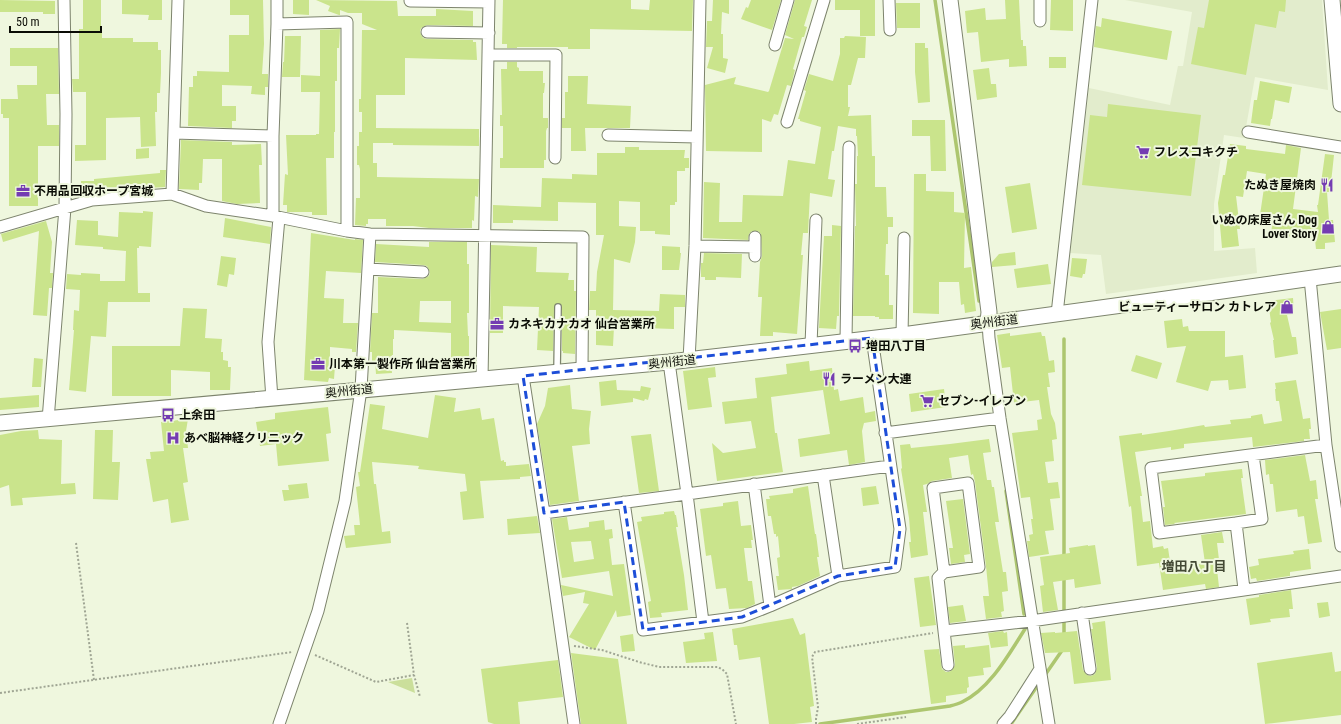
<svg xmlns="http://www.w3.org/2000/svg" width="1341" height="724" font-family="'Roboto Condensed','Noto Sans JP',sans-serif">
<style>
.built{fill:#e2eccc}
.green{fill:#cbdf9b}
.lines{fill:none;stroke-linecap:round;stroke-linejoin:round}
.stream{stroke:#adc66f;stroke-width:3.5}
.building{fill:#cae48c;fill-rule:evenodd}
.lane-casing{stroke:#7d846d;stroke-width:8}
.street-casing{stroke:#7d846d;stroke-width:13}
.secondary-casing{stroke:#7d846d;stroke-width:17}
.path{stroke:#9fa593;stroke-width:2;stroke-dasharray:2 2;stroke-linecap:butt}
.lane{stroke:#fff;stroke-width:5.5}
.street{stroke:#fff;stroke-width:11}
.secondary{stroke:#fff;stroke-width:15}
.marked{fill:none;stroke:#1d4ed8;stroke-width:3;stroke-dasharray:8 5;stroke-linejoin:round}
.labels{text-anchor:middle;stroke-width:4;stroke-linejoin:round;paint-order:stroke}
.poi-label{font-size:12px;font-weight:bold;fill:#0a0c05;stroke:#eff7de;text-anchor:start}
.street-label{font-size:12px;fill:#0a0c05;stroke:#eff7de}
.neighbourhood-label{font-size:13px;font-weight:bold;fill:#434934;stroke:#eff7de}
</style>
<rect width="100%" height="100%" fill="#eff7de"/>
<path class="built" d="M1125,0H1322L1328,90L1255,77L1244,138L1224,135L1214,204V251L1255,248L1257,273L1106,294L1101,255L1070,253L1089,88L1170,105L1178,66H1183L1192,12Z"/>
<path class="green" d="M412,678L415,693L388,682Z"/>
<g class="lines">
<path class="stream" d="M935,0L979,301
M1064,339V557
M1006,491L1024,614
M1064,576V635
M1045,675L1063,649
M820,724L950,706C954,705 958,704 962,702C990,689 1009,654 1025,629
M1011,724L1040,682"/>
</g>
<path class="building" d="M0,0L55,1V14H43V12H0Z
M83,0H101V29H102V38H133V42H158V50H161V73L160,93H157V112H155L156,146L141,147L140,117L106,118V160L75,161V145H86V92H73L72,79H79V29H83Z
M122,0H162V20H148L149,15L122,14Z
M230,0H263L264,44L262,74H268V87H265V95L251,94L252,86L222,85V106H236V121H232V128L188,126L189,87H193V76H197V71L229,72V35H249V15H230Z
M293,0H309V15L293,14Z
M316,0L397,1L398,16H436V9L473,11V26L427,25L421,28L420,32L423,38L427,39L473,40V42H476L477,60L405,58V95H376V128L479,129V146L393,145V143H373V163H377V177L479,179L478,197L475,196L474,221L472,220V228H429L413,226H386V219H368V224H366V226L355,225L356,198H360V169L359,165H357V146H359V132H362V112H359V99H361L362,30H377L362,24V13H348L340,10V15H339L328,11L330,6Z
M503,0H631V9L649,10L650,0H693L692,31L590,29V49H568V47H517V48H507V44H502Z
M713,0H729V14L722,12L721,34H723V58L728,59L725,73L707,68L713,47H706L707,21H712Z
M751,0H781L772,30L741,19L746,7L748,8Z
M795,0H812L804,26L807,27L804,37H802L793,69L795,70L791,86L787,85L778,115L774,114L771,122L762,119V152L706,151L705,85L736,77L734,84L768,92L769,91L785,38L794,39L785,35Z
M835,0H875V36H860V10H835Z
M1005,0H1019L1021,40H1023V46H1026L1027,66L1009,67V59L981,62L978,32L967,33L965,11L985,8L986,20L1006,19Z
M1051,0H1073V31L1050,30Z
M1209,0H1286L1285,12L1279,11L1276,28L1255,24L1246,75L1191,64L1198,27L1204,28Z
M896,3H920V28H897Z
M1102,18L1172,31L1167,60L1094,47L1096,26L1101,27Z
M340,29L339,48H337V81H335V132H334V158H326L327,215H312V212H287V205H283L285,174L288,175L286,135H316V134H319L320,92H301V75L320,76V30Z
M285,36H301L300,77H282L283,62H284Z
M845,36L866,37L865,58H858L851,85H848V107H850L848,116L871,115L872,156H875V187H886L887,217H893V227H888V244H886L885,275H889V305H893V319H879V317H875V316H853L855,226H856L855,184H857V156H858L857,136H856V129L838,126L834,151H832L828,179L835,180L832,197L810,193L808,233H803L801,255H803L797,334L773,332V336H760L762,297H758L760,262L762,256L761,234L758,231H752L749,234L748,240L703,238L704,182L720,183L719,222H742L743,195L783,196L788,160L815,164L821,127L800,121V119H798L806,91L804,90L809,74L833,81L840,54V38H844Z
M915,43H925V48H928L930,102L918,103L915,72Z
M10,48H58L59,94H46L47,125H59V146H38V206H9V118H3V114H1V99H18L17,85H37V66H10Z
M1049,57H1066V68H1049Z
M507,62H517V67L519,68V71H543V83H545L544,93H543V118H548V128H547L546,131V160H544V168H500V158H503V126H500V115H502L501,69H507Z
M989,68L991,84H996L997,97L977,100L973,70Z
M568,76H588L587,104L631,106L630,128H585L586,151H571V128H562V118H565V92H568Z
M1260,81L1292,87L1289,103L1275,100L1272,119H1271L1270,126L1251,123L1254,100H1257Z
M1108,104L1201,115L1191,196L1082,185L1090,115L1107,117Z
M912,120H945L946,171H931L930,136H912Z
M181,140L232,142V145L261,144L262,165H259L260,203L237,204L222,201V159H203L202,183H199V190L179,189Z
M1230,144L1246,146V149L1285,154L1286,145L1301,148L1293,209L1318,212L1317,205H1318L1325,154L1334,155L1330,192H1327L1329,220H1333L1335,242L1325,243V249H1316L1315,240L1271,234L1273,217L1260,215L1266,174L1247,171L1243,197L1236,196L1240,229H1237L1239,246L1222,248L1218,203L1223,175H1225Z
M625,147H639V150H685L684,158H689V168H685V171H677V202H675V205H670V235L655,234V231H640V202L619,201V226L636,227L635,242L630,263L614,259L613,310L659,311L660,294L685,295V307H674V329L614,327L613,346L596,345V310H589L590,291H596L597,272L604,235H596V203L558,202V221L513,220V223H493V205L541,207L542,178L572,179V174L597,175V153H625Z
M149,148V158L136,159V149Z
M160,170H166L165,187L112,190L76,196L75,185L81,184V181H94V179L160,173Z
M914,174H926V191L954,192V212L965,213L964,268L971,267L976,311L965,313L964,304L961,305L959,282H939V314L913,313Z
M1030,183L1037,229L1012,233L1005,187Z
M143,211L153,212L151,247L139,246V248H137L138,293H150V302H108L106,337L91,336L86,392L69,390L74,330H73L74,310L79,311L80,290L66,289L67,274L81,275V273L100,274V281H125L126,251L103,249V247L75,245L77,220L98,221V235L118,237L119,212L143,213Z
M225,218L271,227L270,244L223,237Z
M46,221L52,242L50,273H53L52,288H49L47,316L33,315L39,231L3,242L1,234Z
M832,225L841,226L839,316H837L836,329L819,328L824,236H832Z
M311,233L355,240V239L363,240L361,273L326,271L324,298L344,299L343,323H358L356,352H352V349L330,347V366H335L334,379L329,378L328,382L304,380Z
M429,242H467V264H469V313H467L468,336H469V357H465V366H451V333L394,330V339H393V355H392V360H391L392,373L376,374L375,361H372V352H370L372,313H378V277L423,279L429,276L430,272L427,266L423,265L375,262L376,244L429,247ZM420,301H451V323L419,322Z
M491,245L537,247L536,272L569,273L568,280H574V291H576L575,354L563,353V351H562V307L561,305L558,303L556,304L554,307L553,351L537,350L539,307L503,306V333H490Z
M662,246L680,247V253H681L679,270H662Z
M1015,252L1016,265L992,267V262L999,254Z
M704,253L742,254L741,278L716,277V280H705V277H701V263H703Z
M221,256L236,258L234,275L229,274L227,287L217,285Z
M1072,258L1087,259L1085,274H1083L1082,278L1070,276Z
M1048,264L1051,284L1017,288L1014,269Z
M1293,298L1294,314L1287,315L1292,337H1296L1298,354L1275,358L1273,340H1274L1270,323L1271,322L1268,301Z
M183,308L207,309L205,338L222,339L221,352H223V360L228,361V367H231L230,390H210V372L171,370V396H112V346H180Z
M1341,309V348L1327,350L1320,312Z
M1182,319L1183,327L1188,326L1189,331H1225V357L1243,355L1246,388L1229,390L1228,380L1211,381L1208,391L1176,382L1186,346L1167,348L1164,321Z
M1041,332L1042,336H1045L1049,361L1054,360L1055,372L1048,373L1050,387H1047L1051,414L1055,423L1057,439L1052,440L1054,461L1045,462L1048,483L1058,482L1060,498L1050,499L1054,530L1045,531L1049,554L1029,557L1027,541H1030L1029,535L1033,534L1031,519H1033L1030,497L1021,498L1012,433L1038,430L1037,420L1042,419L1039,400L1014,403L1010,367L1002,368L997,335L1010,333V336Z
M1136,355L1162,363L1157,379L1131,371Z
M34,358L43,359L41,387H32Z
M809,361L810,371L832,368L834,390L838,389L840,401L863,397L865,413L875,411L876,421L864,423L862,431L865,462L849,465L847,450L800,457L798,439L830,434L823,390L771,397L775,433H777L783,472L717,481L712,443L723,453L756,448L751,421L725,424L722,402L757,398L755,378L787,374L786,364Z
M715,367L716,377L708,378L712,407L688,410L683,371Z
M616,380L617,390L640,391L641,386L651,388L648,400L645,399L644,401L633,398V402L601,406L599,382Z
M1296,380L1303,419L1310,418L1311,429H1309L1310,439H1304V441L1253,447L1252,437L1184,444V448L1171,450V447L1135,452L1142,496H1140L1143,522L1150,521L1153,548L1163,546L1164,549L1168,548L1171,568L1205,563L1201,535L1222,532L1224,543H1217L1220,568L1217,569L1219,587L1206,589L1205,584L1163,590L1159,563L1137,566L1131,506L1129,507L1119,436L1142,433V435L1169,431L1204,425L1205,427L1231,424L1230,420L1251,418V416L1262,414L1264,424L1282,421L1279,401H1276L1275,389H1276L1275,383Z
M570,385L572,409L591,411L589,429L590,444L572,446L579,501L550,505L537,424L545,406L548,388Z
M944,389L946,407L911,412L909,394Z
M39,395V407L0,410V398Z
M435,395L456,398L454,412L480,408L482,420L494,418L501,461L504,460V462H506V466L529,464L531,476L520,477V479L480,481L484,518L463,520L460,492L467,491L465,474L418,469L419,466L372,462L374,484H376L382,532L390,531L391,543L346,548L344,536L355,535L354,525H360L356,487L360,486L358,472H360L370,404L385,406L382,429L428,438Z
M328,407L331,433L326,434L329,461L278,466L276,444L260,446L256,422L275,419V413Z
M188,419L186,431L188,448H183L188,482L183,483L189,520L171,523L168,499L153,502L146,459H151L150,452L164,451L161,422Z
M38,430L39,439L62,440L61,484L75,483L76,494L22,498L23,505L11,506L9,485L0,488V435L21,431Z
M95,430H113L112,462H120L118,500L93,499Z
M651,434L659,491L639,493L631,436Z
M989,439L991,452L983,453L987,480H991L992,487H994L999,522H995L1003,572H1006L1008,591L1002,592L1004,611L1001,612L1002,617L986,619L983,596H989L986,566L975,482L973,474L971,475L968,455L949,458L952,478L932,481L927,484L923,485L927,512H923L928,555L911,558L909,542H911L909,518L901,469L902,468L900,445L910,444L911,448L950,444Z
M1305,455L1310,481L1316,480L1318,499H1315L1322,542L1308,544L1304,516L1298,517L1297,509L1276,512L1273,484H1270L1269,474L1266,475L1265,460Z
M1242,469L1243,478H1241L1246,514L1174,523L1175,524L1165,525L1163,507H1165L1161,481L1205,476V473Z
M307,483L309,498L284,501L282,490H289L288,485Z
M808,486L815,534H816L819,557H817L820,576L798,586L792,587V589L778,590L776,576H779L777,558L780,557L778,536L776,537V534H774L771,516H768L766,499H770L769,496L793,493V489Z
M876,486L879,504L863,506L861,488Z
M963,499L970,554L964,555L965,562L951,564L949,548H953L946,501Z
M738,501L741,526L751,525L753,540H751L752,548H744L748,581H752L755,604L747,608L729,609L726,588L716,589L711,555L706,556L700,509L723,506V503Z
M674,511L675,515H676L678,527H676L684,575L688,610L661,613L662,617L650,618L648,602L651,601L637,522L642,521L641,517L664,514V512Z
M537,516L540,533L508,535L507,519Z
M567,517L569,530L589,527V522L604,520L605,530L612,529L613,538L609,539L612,565L624,564L631,615L617,617L616,610L595,650L569,637L589,604L583,603L585,592L563,596L561,585L613,596L609,571L562,578L552,519ZM591,541L594,559L574,562L571,542Z
M1088,545V546L1095,545L1101,584L1075,588L1074,579L1053,582L1058,610L1043,612L1040,586L1044,585L1040,557L1070,553L1069,548Z
M1309,549L1311,569L1290,572V576H1289L1257,581L1256,578L1251,579L1249,567L1259,565L1258,559L1294,554L1293,551Z
M929,576L936,625L920,627L914,578Z
M1291,590L1293,609H1289L1290,617L1270,619L1271,622L1250,625L1246,599L1259,597V595Z
M1328,602L1330,616L1319,618L1317,603Z
M963,605L966,621L950,623L948,607Z
M793,618L800,635L805,633L814,706L810,707L812,722L794,724H769L760,657L739,660L737,645H734L732,629Z
M1105,621L1111,680L1074,684L1070,652L1045,653L1041,633L1055,632V633L1077,631L1083,670L1087,675L1091,676L1095,674L1097,668L1091,629H1093L1092,623Z
M1003,631L1004,633L1007,632L1008,646L991,648L988,633Z
M713,632L717,661L686,663L683,642L705,639L704,633Z
M633,634L635,651L622,652L620,636Z
M965,645V648L989,645L991,667L983,668L984,675L968,677L969,687L967,688V693L946,696V702L931,704L924,650L939,649L942,669L946,672H949L952,670L955,665L953,646Z
M1332,652L1335,672L1341,671V715L1265,724L1257,663Z
M571,653L618,659L627,724H581Z
M558,660L563,697L518,702L520,724H494L488,722L481,669Z"/>
<g class="lines">
<g class="lane-casing">
<path id="lane" d="M557,372L558,307"/>
</g>
<g class="street-casing">
<path id="street" d="M178,0L172,194L206,206L273,216L347,231L370,234L583,237L582,370
M889,0L890,30
M1040,0V21
M410,1L489,2
M277,24L347,22V231
M427,32L489,33
M775,45L788,0
M488,55H556L555,158
M787,122L824,0
M1248,132L1341,147
M174,133L273,136
M608,135L697,137
M273,216V136L277,24V0
M0,227L92,200L172,194
M695,246L755,247
M755,256V237
M368,269L423,272
M1310,278L1326,445
M1057,314L1092,0
M988,322L989,338L1000,418L1049,724
M902,335L904,238
M846,341L849,147
M811,345L816,220
M689,360L695,246L700,0
M523,376L544,513L574,724
M482,379L489,0
M272,399L268,342L279,218
M48,420L65,208L66,114L64,0
M885,433L1000,418
M823,475L838,576
M754,484L770,606
M624,502L643,630L742,617L770,606L838,576L895,567L900,529L872,338
M544,513L687,494L669,362
M1236,523L1262,519L1253,455
M944,572L979,567L968,483L933,488L944,572L938,578L944,631L1031,621L1341,576
M1244,589L1236,523L1159,533L1151,468L1326,445L1341,546
M1082,613L1090,669
M703,622L687,494L890,466
M944,631L948,665
M279,724L318,611L345,501L361,389L370,234
M1003,724L1010,716L1040,669"/>
</g>
<g class="secondary-casing">
<path id="secondary" d="M950,0L989,312L988,322
M1332,0L1341,104
M0,423L669,362L902,335L1159,300L1341,274"/>
</g>
<path class="path" d="M76,543L94,680
M407,623L414,675L420,697
M574,646L602,650L639,662L659,667H718L723,670L727,674L736,724
M315,655L376,682L414,675
M0,693L292,652
M816,724V719L818,707L812,657L815,652L933,633
M857,724L906,717"/>
<use href="#lane" class="lane"/>
<use href="#street" class="street"/>
<use href="#secondary" class="secondary"/>
</g>
<path class="marked" d="M872,338L900,529L895,567L838,576L742,617L643,630L624,502L544,513L523,376Z"/>
<defs>
<g id="supermarket-bare" transform="scale(1.08)"><path d="M-6-5.5h2.5l.6 2H6L4.5 2H-2.5L-4.4-4H-6ZM-1.5 3.2a1.3 1.3 0 1 0 .1 0ZM3 3.2a1.3 1.3 0 1 0 .1 0Z" fill="#743cb2" stroke="#eff7de" stroke-width="2.5" paint-order="stroke"/></g>
<g id="restaurant-bare" transform="scale(1.08)"><path d="M-5-6h1v4h1v-4h1v4h1v-4h1v5L-1.5 .5V6h-2V.5L-5-1ZM5-6V6H3V1.5H1.5Q1.5-4 5-6Z" fill="#743cb2" stroke="#eff7de" stroke-width="2.5" paint-order="stroke"/></g>
<g id="office-bare" transform="scale(1.08)"><path d="M-6-3h4V-5.5h4V-3h4V5H-6ZM-1-4.5V-3h2v-1.5ZM-6 0V1H6V0Z" fill="#743cb2" stroke="#eff7de" stroke-width="2.5" paint-order="stroke"/></g>
<g id="shop-bare" transform="scale(1.08)"><path d="M-5-2.5h2.3a2.7 3.5 0 0 1 5.4 0H5L5.5 6h-11ZM-1.5-2.5h3a1.5 2.3 0 0 0-3 0Z" fill="#743cb2" stroke="#eff7de" stroke-width="2.5" paint-order="stroke"/></g>
<g id="bus-bare" transform="scale(1.08)"><path d="M-5-6H5V4H4V6H2V4H-2V6H-4V4H-5ZM-3.5-4V0h7V-4ZM-3.5 1.2v1.5H-2V1.2ZM2 1.2v1.5H3.5V1.2Z" fill="#743cb2" stroke="#eff7de" stroke-width="2.5" paint-order="stroke"/></g>
<g id="hospital-bare" transform="scale(1.08)"><path d="M-5-5h3v3.5h4V-5h3V5h-3V1.5h-4V5h-3Z" fill="#743cb2" stroke="#eff7de" stroke-width="2.5" paint-order="stroke"/></g>
</defs>
<g fill-rule="evenodd">
<use href="#supermarket-bare" x="1143" y="152"/>
<use href="#restaurant-bare" x="1327" y="185"/>
<use href="#office-bare" x="23" y="191"/>
<use href="#shop-bare" x="1328" y="227"/>
<use href="#shop-bare" x="1287" y="307"/>
<use href="#office-bare" x="497" y="324"/>
<use href="#bus-bare" x="855" y="346"/>
<use href="#office-bare" x="318" y="364"/>
<use href="#restaurant-bare" x="829" y="379"/>
<use href="#supermarket-bare" x="927" y="401"/>
<use href="#bus-bare" x="168" y="415"/>
<use href="#hospital-bare" x="173" y="438"/>
</g>
<g class="labels">
<g class="poi-label">
<text x="1154" y="156">フレスコキクチ</text>
<text x="1316" y="189" text-anchor="end">たぬき屋焼肉</text>
<text x="34" y="195">不用品回収ホープ宮城</text>
<text x="1317" y="224" text-anchor="end">いぬの床屋さん Dog<tspan x="1317" dy="14">Lover Story</tspan></text>
<text x="1276" y="311" text-anchor="end">ビューティーサロン カトレア</text>
<text x="508" y="328">カネキカナカオ 仙台営業所</text>
<text x="866" y="350">増田八丁目</text>
<text x="329" y="368">川本第一製作所 仙台営業所</text>
<text x="840" y="383">ラーメン大連</text>
<text x="938" y="405">セブン-イレブン</text>
<text x="179" y="419">上余田</text>
<text x="184" y="442">あべ脳神経クリニック</text>
</g>
<g class="street-label">
<text transform="translate(994 322) rotate(-7)" y="4">奥州街道</text>
<text transform="translate(672 362) rotate(-6)" y="4">奥州街道</text>
<text transform="translate(349 391) rotate(-6)" y="4">奥州街道</text>
</g>
<g class="neighbourhood-label">
<text x="1194" y="571">増田八丁目</text>
</g>
</g>
<path d="M10 26v6h91v-6" fill="none" stroke="#0a0c05" stroke-width="2"/>
<text x="16" y="26" font-size="12" fill="#0a0c05" stroke="#eff7de" stroke-width="3" paint-order="stroke">50 m</text>
</svg>
